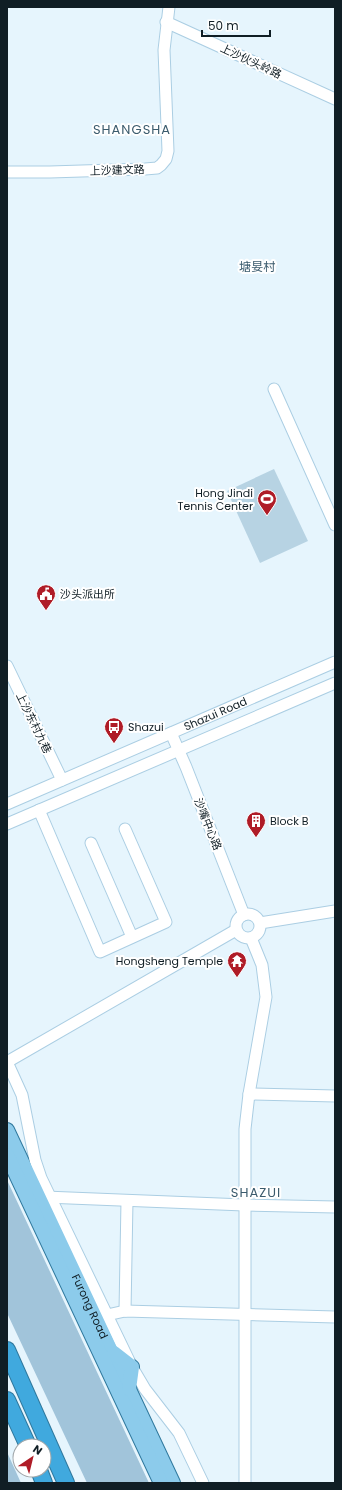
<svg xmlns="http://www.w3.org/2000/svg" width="342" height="1490" font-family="Poppins,'Noto Sans SC',sans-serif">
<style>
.green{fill:#b7d3e3}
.forest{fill:#a1c4da}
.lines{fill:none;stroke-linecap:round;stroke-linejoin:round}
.minor-casing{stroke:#abcee3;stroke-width:13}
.major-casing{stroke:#2f789d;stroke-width:16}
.highway-casing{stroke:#2f789d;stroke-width:18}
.minor{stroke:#fff;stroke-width:11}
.major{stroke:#8ccbeb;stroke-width:14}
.highway{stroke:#40a9de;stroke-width:16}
.labels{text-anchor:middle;stroke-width:4;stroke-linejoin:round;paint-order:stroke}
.street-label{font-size:11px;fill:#101e25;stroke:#fff}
.poi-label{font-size:11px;fill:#101e25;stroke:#fff;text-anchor:start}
.neighbourhood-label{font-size:12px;fill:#3b5b6d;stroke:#fff}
.quarter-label{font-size:13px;letter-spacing:1px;fill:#3b5b6d;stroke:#fff}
</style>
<rect width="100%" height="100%" fill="#e6f5fd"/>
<path class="green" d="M274,469L308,541L260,563L227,491Z"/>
<path class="forest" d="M7,1180L149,1483H87L7,1313Z
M7,1452L21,1483H7Z"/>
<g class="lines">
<g class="minor-casing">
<g id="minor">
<path d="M166,22L335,99"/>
<path d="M7,172H50L145,169L157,168L161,165L166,159L168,151L164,50L169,7"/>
<path d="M274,389L335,525"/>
<path d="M7,666L62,780"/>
<path d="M171,733L186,767L244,915"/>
<path id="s1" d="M7,804L335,662"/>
<path d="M39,810L100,952L166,922L125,829"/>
<path d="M7,824L335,683"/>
<path d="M91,843L132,937"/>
<circle cx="248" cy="926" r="12"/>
<path d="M260,923L335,911"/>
<path d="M7,1062L22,1095L35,1160L41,1178L132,1367L145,1389L179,1433L203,1483"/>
<path d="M7,1062L236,930"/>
<path d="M249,1094L335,1096"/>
<path d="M45,1197L244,1205L335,1207"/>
<path d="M125,1311L127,1201"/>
<path d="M107,1315L125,1311L335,1317"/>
<path d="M245,1483V1129L249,1094L266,997L262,965L251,938"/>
</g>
</g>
<g class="major-casing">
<g id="major">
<path id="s2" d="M7,1130L173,1483"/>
<path d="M7,1155L161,1483"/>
<path d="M114,1353L132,1367L129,1389"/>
</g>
</g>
<g class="highway-casing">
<path id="highway" d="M7,1350L66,1483
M7,1400L28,1446
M39,1470L44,1483"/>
</g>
<use href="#minor" class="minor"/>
<use href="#major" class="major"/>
<use href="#highway" class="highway"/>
</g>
<defs>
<g id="stadium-pin" transform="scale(1)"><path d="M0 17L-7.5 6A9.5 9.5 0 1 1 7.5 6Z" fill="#af1c27" stroke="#fff"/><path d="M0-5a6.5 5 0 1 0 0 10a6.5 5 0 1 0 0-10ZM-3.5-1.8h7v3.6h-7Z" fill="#fff"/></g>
<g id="civic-pin" transform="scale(1)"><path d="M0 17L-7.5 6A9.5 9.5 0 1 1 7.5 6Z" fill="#af1c27" stroke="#fff"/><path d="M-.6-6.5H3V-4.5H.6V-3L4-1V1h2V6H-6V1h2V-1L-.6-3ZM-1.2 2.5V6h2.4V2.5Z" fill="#fff"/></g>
<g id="bus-pin" transform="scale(1)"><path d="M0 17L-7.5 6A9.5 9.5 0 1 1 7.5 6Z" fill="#af1c27" stroke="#fff"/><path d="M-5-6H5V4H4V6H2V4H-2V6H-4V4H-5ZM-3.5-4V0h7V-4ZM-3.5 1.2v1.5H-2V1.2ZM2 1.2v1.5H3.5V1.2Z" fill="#fff"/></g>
<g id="building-pin" transform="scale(1)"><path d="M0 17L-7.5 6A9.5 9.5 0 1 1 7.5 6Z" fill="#af1c27" stroke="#fff"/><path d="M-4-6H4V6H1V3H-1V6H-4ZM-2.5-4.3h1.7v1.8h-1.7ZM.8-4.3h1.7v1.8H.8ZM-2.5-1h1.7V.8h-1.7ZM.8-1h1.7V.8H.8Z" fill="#fff"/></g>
<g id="temple-pin" transform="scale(1)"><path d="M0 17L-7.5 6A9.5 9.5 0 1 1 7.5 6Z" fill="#af1c27" stroke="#fff"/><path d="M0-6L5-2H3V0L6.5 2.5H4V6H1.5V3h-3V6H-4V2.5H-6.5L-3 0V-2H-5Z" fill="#fff"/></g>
</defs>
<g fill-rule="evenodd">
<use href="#stadium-pin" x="267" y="499"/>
<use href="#civic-pin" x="46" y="594"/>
<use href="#bus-pin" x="114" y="727"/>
<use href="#building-pin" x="256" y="821"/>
<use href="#temple-pin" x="237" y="961"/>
</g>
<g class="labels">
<g class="street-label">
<text transform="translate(251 61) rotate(25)" y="4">上沙伙头岭路</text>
<text transform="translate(117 170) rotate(-2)" y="4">上沙建文路</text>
<text dy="4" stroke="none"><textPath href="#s1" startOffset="227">Shazui Road</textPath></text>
<text transform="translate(34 723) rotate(64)" y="4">上沙东村九巷</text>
<text transform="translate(208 824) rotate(68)" y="4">沙嘴中心路</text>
<text dy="4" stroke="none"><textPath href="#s2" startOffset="195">Furong Road</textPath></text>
</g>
<g class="poi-label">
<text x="253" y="497" text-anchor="end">Hong Jindi<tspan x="253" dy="13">Tennis Center</tspan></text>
<text x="60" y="598">沙头派出所</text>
<text x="128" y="731">Shazui</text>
<text x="270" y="825">Block B</text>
<text x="223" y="965" text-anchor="end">Hongsheng Temple</text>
</g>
<g class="neighbourhood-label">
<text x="257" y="271">塘妟村</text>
</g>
<g class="quarter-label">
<text x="132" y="134">SHANGSHA</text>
<text x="256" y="1197">SHAZUI</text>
</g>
</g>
<rect width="342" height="1490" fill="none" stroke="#101e25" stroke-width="16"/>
<g transform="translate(32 1458) rotate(35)"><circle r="19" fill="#ffffff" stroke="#9fa5a8"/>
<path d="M0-3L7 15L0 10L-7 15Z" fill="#af1c27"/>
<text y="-6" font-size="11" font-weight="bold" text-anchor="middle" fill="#101e25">N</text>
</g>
<path d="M202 30v6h68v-6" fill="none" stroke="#101e25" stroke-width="2"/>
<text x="208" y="30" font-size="12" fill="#101e25" stroke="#ffffff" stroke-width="3" paint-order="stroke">50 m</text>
</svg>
